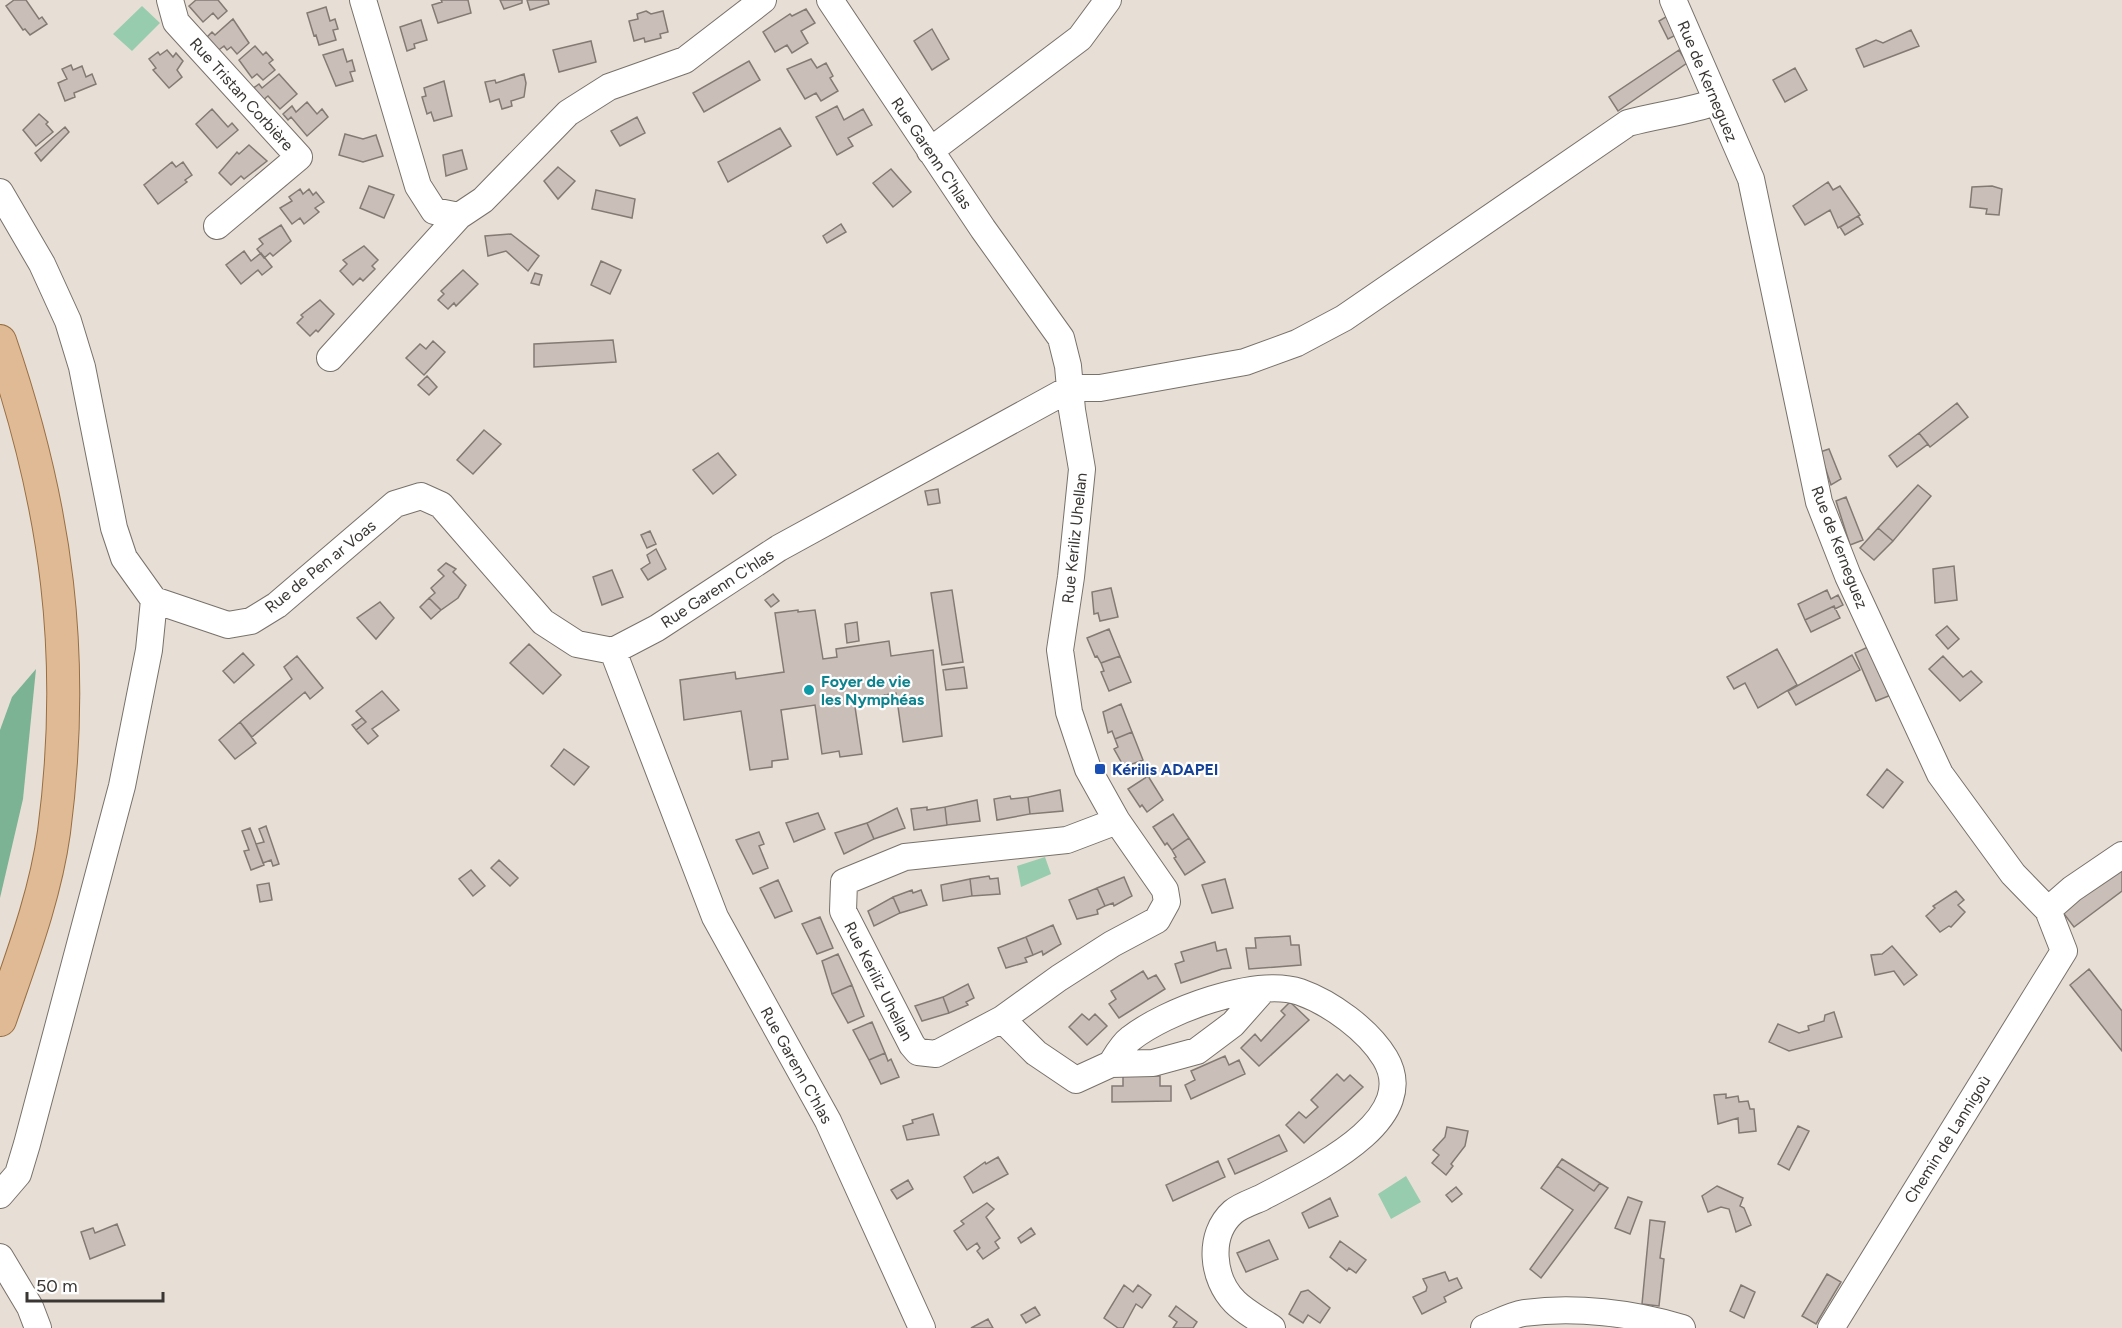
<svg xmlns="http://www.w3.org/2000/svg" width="2122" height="1328" font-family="Figtree,sans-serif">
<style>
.green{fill:#98ccaf}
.forest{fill:#7cb395}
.building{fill:#c9beb8;stroke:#847a74;stroke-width:1.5}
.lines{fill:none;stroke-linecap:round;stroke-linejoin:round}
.minor-casing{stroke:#78716a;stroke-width:28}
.major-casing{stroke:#986e43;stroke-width:34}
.minor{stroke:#fff;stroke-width:26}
.major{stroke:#e0ba94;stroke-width:32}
.culture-dot{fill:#0f9aa8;stroke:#fff;stroke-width:2}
.transit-dot{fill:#1a4fb4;stroke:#fff;stroke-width:2}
.labels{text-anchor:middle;stroke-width:4.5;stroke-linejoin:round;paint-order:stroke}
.street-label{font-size:16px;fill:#393633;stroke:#fff}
.culture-label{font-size:16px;font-weight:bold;fill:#0d838f;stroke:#fff;text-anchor:start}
.transit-label{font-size:16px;font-weight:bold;fill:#164399;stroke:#fff;text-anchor:start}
</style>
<rect width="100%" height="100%" fill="#e7dfd6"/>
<path class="green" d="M142,6L160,23L132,51L113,34Z
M1045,857L1051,874L1021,887L1017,866Z
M1406,1176L1421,1202L1391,1219L1378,1194Z"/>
<path class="forest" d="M36,669L23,799L0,898V730L12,697Z"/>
<path class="building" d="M14,0H26L39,19L42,17L47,24L30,35L25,29L23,30L6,6Z
M196,0H218L227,11L218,19L213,13L203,22L189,6Z
M441,0H468L471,13L438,23L432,5L442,2Z
M500,0H522V3L504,9Z
M527,0H548L549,4L530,10Z
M326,7L330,21L335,19L338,29L333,30L336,40L319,45L316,35L314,36L307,13Z
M806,9L815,23L801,31L808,43L792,53L787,45L775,52L763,32L790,14L792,16Z
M646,11L651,14L663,11L668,32L660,34L661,38L645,42L644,38L634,41L629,21L638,19L637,14Z
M1669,15L1678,34L1668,39L1659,21Z
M233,19L249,43L237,54L231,47L227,50L224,46L216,52L205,39L212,32L215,35Z
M421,20L427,40L414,44L415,48L407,51L400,27Z
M932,29L949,59L932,70L914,41Z
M1911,30L1919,46L1864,67L1856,49L1876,40L1883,43Z
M591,41L596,62L559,72L553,50Z
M255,46L263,55L266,52L273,60L269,63L275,70L263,80L257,74L252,78L239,60Z
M343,49L347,62L352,60L355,71L350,72L353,81L336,86L323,55Z
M167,50L173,57L176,53L183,61L177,70L182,77L169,88L153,70L156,68L149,59L158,52L160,55Z
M1679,50L1687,63L1618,111L1609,97Z
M811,59L817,68L826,63L833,76L830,78L838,91L821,101L816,93L805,99L787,69Z
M749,61L760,80L704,112L693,93Z
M71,65L73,70L82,66L86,77L92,74L96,84L74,93L75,97L65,101L58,83L67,79L62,69Z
M1795,68L1807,90L1785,102L1773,80Z
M279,74L297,94L280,109L268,96L262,101L252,89L259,84L262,88Z
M524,74L526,83L524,97L511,101L512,106L502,109L499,99L490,102L485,82L495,80L496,83Z
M444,81L452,116L434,121L431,112L427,114L422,97L426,96L424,88Z
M307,102L317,114L322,109L328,117L307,136L291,117L288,120L283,114L292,106L296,112Z
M837,106L844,120L863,109L872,125L848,138L853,146L837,155L816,117Z
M212,109L228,127L232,123L238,130L217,148L196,124Z
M39,114L48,122L46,124L53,132L36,146L23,130Z
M637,117L645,133L620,146L611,131Z
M65,127L69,132L41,161L35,153Z
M780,128L791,146L728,182L718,162Z
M345,134L363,139L376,135L383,156L363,162L339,155Z
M249,145L267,161L244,179L241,176L231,185L219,173L237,152L239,154Z
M462,150L467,169L446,176L443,155Z
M172,162L176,167L183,162L192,175L185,180L187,182L158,204L144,185Z
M558,167L575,181L558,199L544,181Z
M891,169L911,192L893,207L873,183Z
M1828,182L1833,190L1840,186L1860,215L1838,228L1830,210L1805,225L1793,206Z
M369,186L394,195L384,218L360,208Z
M1992,186L2002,189L1999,215L1986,214L1987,209L1970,207L1972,187Z
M300,189L303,194L309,189L313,195L316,192L324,202L315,208L319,212L304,224L300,218L292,224L280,208L292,201L289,197Z
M596,190L635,199L632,218L592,209Z
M1858,216L1863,224L1845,235L1840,227Z
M841,224L846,232L827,243L823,236Z
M281,225L291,241L273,256L270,253L264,258L257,249L263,244L259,239Z
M511,234L539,256L528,271L506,251L488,256L485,236Z
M364,246L378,260L372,266L375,269L363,281L360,278L353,285L340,271L347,264L343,260Z
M244,251L251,261L261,253L272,267L262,275L258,270L241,284L226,265Z
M601,261L621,270L610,294L591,285Z
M463,270L478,284L456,306L454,303L448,309L438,300L444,294L441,291Z
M535,273L542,275L539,285L531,283Z
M320,300L334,314L318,332L316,330L310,336L297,323L303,317L301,315Z
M613,340L616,362L534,367V344Z
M433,341L445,352L424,375L406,358L420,344L426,349Z
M427,376L437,387L429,395L418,385Z
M1957,403L1968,417L1930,447L1919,433Z
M484,430L501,444L473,474L457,460Z
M1919,433L1928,444L1897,467L1889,456Z
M1829,449L1841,479L1831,485L1820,452Z
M718,453L736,475L713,494L693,470Z
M1918,485L1931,496L1893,541L1878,528Z
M938,489L940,503L928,505L925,491Z
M1846,497L1863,540L1850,545L1836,501Z
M1878,528L1893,541L1874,560L1860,548Z
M650,531L656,544L647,548L641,535Z
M656,549L666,569L648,580L641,569L650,563L647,555Z
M446,563L456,569L453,572L466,585L458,598L441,610L429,598L435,593L431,588L444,576L438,570Z
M1954,566L1957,600L1935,603L1933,569Z
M612,570L623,597L602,605L593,577Z
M1111,588L1118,617L1100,621L1098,613L1094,614L1092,592Z
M952,590L963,662L942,665L931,593Z
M1827,590L1831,599L1838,595L1843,605L1835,609L1834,606L1805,620L1798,604Z
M773,594L779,601L771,607L765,600Z
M429,598L441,610L431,619L420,607Z
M380,602L394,618L376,639L357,618Z
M1834,606L1840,618L1811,632L1805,620Z
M798,610V612L815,610L823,659L837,657L836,649L889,641L891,656L933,650L942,736L903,742L896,693L854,700L862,754L840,757L839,751L822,754L815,705L781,710L788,759L772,761V767L750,770L741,711L684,720L680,680L735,672L736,679L784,672L775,613Z
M857,622L859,641L847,643L845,624Z
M1947,626L1959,639L1948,649L1936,635Z
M1109,629L1120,656L1101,663L1097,656L1095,657L1087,638Z
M529,644L561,675L543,694L510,663Z
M1870,646L1891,695L1876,701L1855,653Z
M1777,649L1797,685L1758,708L1745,683L1734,689L1727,677Z
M243,653L254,665L234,683L223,671Z
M1852,655L1860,670L1796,705L1788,691Z
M297,656L323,688L310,699L305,692L252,737L240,722L292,679L284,667Z
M1120,656L1131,682L1109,691L1101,672L1104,671L1101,663Z
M1943,656L1963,677L1971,671L1982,682L1960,701L1929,669Z
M964,667L967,688L946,690L943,670Z
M382,691L399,710L372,729L378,736L368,744L356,730L366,722L356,711Z
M1121,704L1132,732L1115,739L1112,731L1108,733L1103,712Z
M362,718L366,722L356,730L352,725Z
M240,722L256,743L235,759L219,740Z
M1132,732L1143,760L1124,767L1114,749L1118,747L1115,739Z
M564,749L589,767L574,785L551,766Z
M1887,769L1903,782L1883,808L1867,795Z
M1148,776L1163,800L1147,812L1142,805L1140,807L1128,789Z
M1060,790L1063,811L1030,814L1028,797Z
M1010,796L1011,799L1028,797L1030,814L997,820L994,799Z
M977,800L980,821L947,825L945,807Z
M927,807V810L945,807L947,825L914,830L911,809Z
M897,808L905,828L874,839L867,823Z
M818,813L825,829L794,842L786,823Z
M1173,814L1189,838L1172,850L1167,843L1165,845L1153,827Z
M867,823L874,839L844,854L835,833Z
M266,826L279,864L273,866L271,860L263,863L256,844L264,842L259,829Z
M250,828L264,865L251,870L244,851L249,850L242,831Z
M759,832L764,844L759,846L768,868L753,874L736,840Z
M1189,838L1205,862L1185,875L1174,858L1176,857L1172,850Z
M499,860L518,878L510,886L491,868Z
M2122,866V891L2074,927L2061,910Z
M471,870L485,886L473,896L459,879Z
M989,876L990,879L998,878L1000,894L972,896L970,879Z
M1124,877L1132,896L1114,906L1113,903L1105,906L1097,888Z
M970,879L972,896L943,901L941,885Z
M1225,879L1233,908L1212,913L1202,885Z
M778,880L792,911L775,918L760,888Z
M269,883L272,900L260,902L257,885Z
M1097,888L1105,906L1097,910L1098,914L1077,919L1069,900Z
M912,890L913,893L921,890L927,905L900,913L893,897Z
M1956,891L1964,900L1958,905L1965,912L1951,927L1949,926L1940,932L1926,916L1935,908L1933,906Z
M893,897L900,913L874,926L868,911Z
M820,917L833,948L817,954L802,924Z
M1053,925L1061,944L1043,955L1042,951L1033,955L1026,937Z
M1290,936L1291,945H1299L1301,965L1249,969L1246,948H1256L1255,938Z
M1026,937L1033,955L1025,958L1027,962L1006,968L998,948Z
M1215,942L1217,951L1226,949L1231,968L1222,969L1181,983L1175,964L1184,961L1181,952Z
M1892,946L1917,975L1904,985L1894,971L1875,975L1871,955L1882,954Z
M838,954L852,985L832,994L822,961Z
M2089,969L2122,1011V1051L2070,985Z
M1143,971L1148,979L1156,975L1165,989L1119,1018L1109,1004L1116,999L1111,991Z
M968,984L974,998L966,1002L968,1005L949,1013L943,997Z
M852,985L864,1016L848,1023L832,994Z
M943,997L949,1013L922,1021L915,1006Z
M1290,1002L1309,1020L1259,1066L1241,1048L1255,1034L1261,1041L1285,1015L1281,1011Z
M1834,1012L1842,1037L1789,1051L1769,1042L1778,1024L1799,1033L1809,1030L1808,1026L1824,1021L1825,1015Z
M1082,1014L1089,1020L1095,1014L1107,1026L1087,1045L1069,1027Z
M872,1022L885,1053L869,1060L853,1030Z
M885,1053L888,1061L891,1059L899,1077L881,1084L869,1060Z
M1225,1056L1229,1065L1239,1060L1245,1074L1191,1099L1185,1085L1195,1080L1191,1071Z
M1337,1074L1344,1081L1350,1075L1363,1087L1304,1143L1286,1125L1299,1112L1306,1118L1318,1107L1311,1100Z
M1123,1076H1160V1086H1171V1101L1112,1102V1086H1123Z
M1726,1094V1098L1738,1096L1739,1102L1748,1101L1750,1109H1754L1756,1131L1739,1133L1738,1118L1718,1124L1714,1095Z
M933,1114L939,1135L907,1140L903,1126L913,1123L912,1120Z
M1798,1126L1809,1131L1789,1170L1778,1164Z
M1447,1127L1468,1131L1465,1146L1451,1164L1453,1166L1446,1175L1432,1163L1439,1155L1433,1150L1445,1137Z
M1279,1135L1287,1151L1235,1174L1228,1159Z
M998,1157L1008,1174L973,1193L964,1177L985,1162L986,1164Z
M1562,1159L1600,1183L1594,1191L1557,1166Z
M1218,1161L1225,1177L1173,1201L1166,1185Z
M1557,1166L1594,1191L1600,1183L1608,1188L1541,1278L1530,1269L1573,1210L1541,1188Z
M908,1180L913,1189L897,1199L891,1190Z
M1717,1186L1743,1198L1740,1206L1744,1208L1751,1225L1736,1232L1729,1209L1721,1207L1708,1212L1702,1196Z
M1456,1187L1462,1194L1452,1202L1446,1195Z
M1628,1197L1642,1202L1630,1234L1615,1228Z
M1330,1198L1338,1216L1309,1228L1302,1213Z
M987,1203L994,1209L986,1217L1000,1238L995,1242L999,1248L983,1259L977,1251L980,1248L977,1243L967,1250L954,1231L964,1224L961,1221Z
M1650,1220L1665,1222L1660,1258L1664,1259L1659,1306L1642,1304Z
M117,1224L125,1245L90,1259L81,1232L93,1228L95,1233Z
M1031,1228L1035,1234L1021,1243L1018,1238Z
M1269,1240L1278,1259L1246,1272L1237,1253Z
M1340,1241L1366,1260L1356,1273L1349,1268L1347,1271L1330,1257Z
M1445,1272L1449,1281L1457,1278L1462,1288L1444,1297L1446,1302L1422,1314L1413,1297L1426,1291L1427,1287L1423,1279Z
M1827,1274L1841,1282L1816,1324L1802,1316Z
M1124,1285L1133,1292L1138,1285L1151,1295L1142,1308L1136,1304L1123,1328H1118L1104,1318Z
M1741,1285L1755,1292L1744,1318L1730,1311Z
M1308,1290L1330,1308L1320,1323L1308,1315L1303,1323L1289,1314L1301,1292Z
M1176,1306L1197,1322L1193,1328H1173L1177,1322L1169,1316Z
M1035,1307L1040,1315L1026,1323L1021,1315Z
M988,1319L993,1328H971Z"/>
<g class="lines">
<g class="minor-casing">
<path id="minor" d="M170,0L176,22L299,157L217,226
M363,0L418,186L434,211L459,216L483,200L568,113L609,87L685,60L763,0
M830,0L983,229L1061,338L1068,366L1072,410L1082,469L1071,577L1060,650L1069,712L1088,769L1117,821L1165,890L1167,902L1157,920L1112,944L1059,978L1002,1019L1036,1053L1076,1080L1111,1064L1153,1063L1197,1051L1233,1024L1263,990
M1673,0L1751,179L1819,502L1848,576L1940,774L2013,874L2048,910L2064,951L1831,1328
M930,151L1080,38L1108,0
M0,192L42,264L68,321L82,367L114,528L124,558L154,600L228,625L251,621L277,605L395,504L421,496L441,505L543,622L577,644L613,651
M330,358L459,216
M2048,910L2072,889L2122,855
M1002,1019L936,1054L918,1052L912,1045L843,911L844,882L905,857L1067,840L1117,821
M1111,1064C1116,1056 1122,1045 1130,1039C1165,1011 1256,977 1300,992C1331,1003 1368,1030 1385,1058C1424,1123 1303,1175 1261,1198C1252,1202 1240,1206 1233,1212C1207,1235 1212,1279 1235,1302C1245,1312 1260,1320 1272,1328
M0,1195L18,1174L27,1144L122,786L149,650L154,600
M0,1257L30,1307L38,1328
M922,1328L828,1121L715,917L613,651L657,628L779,548L1071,388H1100L1245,362L1297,343L1344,318L1628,123C1657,115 1687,112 1716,102
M1484,1328C1497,1323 1511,1315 1524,1313C1575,1306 1633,1313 1682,1328"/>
</g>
<g class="major-casing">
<path id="major" d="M0,341C57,507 77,657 54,832C45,897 21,959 0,1020"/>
</g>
<use href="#minor" class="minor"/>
<use href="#major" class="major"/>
</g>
<circle class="culture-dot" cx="809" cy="690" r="6"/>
<rect class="transit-dot" x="1094" y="763" width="12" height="12" rx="3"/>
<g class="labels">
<g class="street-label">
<text transform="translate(1708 81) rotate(67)" y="6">Rue de Kerneguez</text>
<text transform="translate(242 94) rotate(48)" y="6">Rue Tristan Corbière</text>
<text transform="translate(932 153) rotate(56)" y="6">Rue Garenn C'hlas</text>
<text transform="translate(1074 538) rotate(-84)" y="6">Rue Keriliz Uhellan</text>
<text transform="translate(1840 547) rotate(69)" y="6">Rue de Kerneguez</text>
<text transform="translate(320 566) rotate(-39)" y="6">Rue de Pen ar Voas</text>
<text transform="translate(717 588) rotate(-33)" y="6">Rue Garenn C'hlas</text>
<text transform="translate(879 981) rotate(63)" y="6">Rue Keriliz Uhellan</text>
<text transform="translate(797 1065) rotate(61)" y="6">Rue Garenn C'hlas</text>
<text transform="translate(1947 1139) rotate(-58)" y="6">Chemin de Lannigoù</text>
</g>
<g class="culture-label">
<text x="821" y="687">Foyer de vie<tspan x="821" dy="18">les Nymphéas</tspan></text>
</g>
<g class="transit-label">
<text x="1112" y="775">Kérilis ADAPEI</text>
</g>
</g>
<path d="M27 1292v9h136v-9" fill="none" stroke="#393633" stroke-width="3"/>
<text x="36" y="1292" font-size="18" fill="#393633" stroke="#ffffff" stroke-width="4.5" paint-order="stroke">50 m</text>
</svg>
